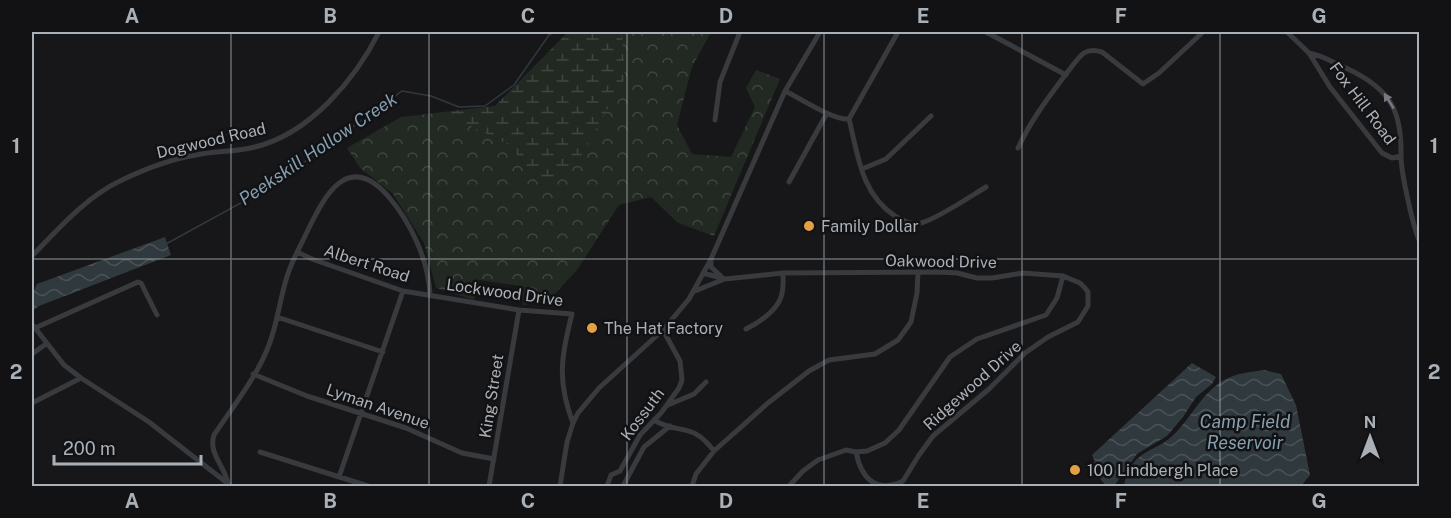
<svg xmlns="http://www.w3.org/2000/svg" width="1451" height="518" font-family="'Public Sans',sans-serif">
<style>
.forest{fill:url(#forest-crowns)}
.wetland{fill:url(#wetland-marsh)}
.water{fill:url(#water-waves)}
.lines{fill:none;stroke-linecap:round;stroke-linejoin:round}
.stream{stroke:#30393e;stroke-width:1.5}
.minor{stroke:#383a3e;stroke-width:5}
.oneway{fill:#777b81}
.grid{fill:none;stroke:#aab0b8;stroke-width:1.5;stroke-opacity:0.55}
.poi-dot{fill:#e4a144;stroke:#121214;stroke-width:2}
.labels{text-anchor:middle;stroke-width:5;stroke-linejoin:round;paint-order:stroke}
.street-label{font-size:16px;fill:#aab0b8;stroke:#121214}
.poi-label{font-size:16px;fill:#aab0b8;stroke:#121214;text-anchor:start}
.water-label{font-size:18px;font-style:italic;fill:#849fb0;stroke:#121214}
.neatline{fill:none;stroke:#aab0b8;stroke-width:2}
.grid-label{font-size:20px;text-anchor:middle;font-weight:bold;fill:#aab0b8}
</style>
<defs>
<pattern id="forest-crowns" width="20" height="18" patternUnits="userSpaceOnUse" patternTransform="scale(1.5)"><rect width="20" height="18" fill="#212922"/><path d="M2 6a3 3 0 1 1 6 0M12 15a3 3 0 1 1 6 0" fill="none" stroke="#3f4640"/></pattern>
<pattern id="wetland-marsh" width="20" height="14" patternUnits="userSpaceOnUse" patternTransform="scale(1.5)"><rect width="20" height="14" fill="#212922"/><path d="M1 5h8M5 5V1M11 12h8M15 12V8" fill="none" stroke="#3f4640"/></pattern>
<pattern id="water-waves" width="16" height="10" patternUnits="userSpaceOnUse" patternTransform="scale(1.5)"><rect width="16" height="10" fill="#30393e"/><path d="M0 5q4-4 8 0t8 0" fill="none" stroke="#4b5358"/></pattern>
</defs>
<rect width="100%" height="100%" fill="#171719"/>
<path class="forest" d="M620,32H711L692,67L677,125L692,154L731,157L755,107L746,88L756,70L780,79L714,236L678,223L651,197L619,205L577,270L548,301L523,305L521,286L479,280L474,300L436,288L424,243L393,194L360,168L347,148L401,117L444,112L509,145L542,186L622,34Z"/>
<path class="wetland" d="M568,32H620L622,34L625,78L581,156L542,186L509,145L443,112L495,106Z"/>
<path class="water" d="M165,237L171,255L39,306L32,311V295L37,284Z
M1192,363L1216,377L1212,384L1196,397L1183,417L1167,436L1137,454L1114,486H1106L1090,466L1095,461L1092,455Z
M1264,370L1281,374L1296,405L1310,475L1301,486H1124C1125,477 1131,464 1138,458C1147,450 1161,446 1170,438C1190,421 1201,393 1224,380C1237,373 1250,372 1264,370Z"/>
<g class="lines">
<path class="stream" d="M166,244L270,187L402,91L431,96L459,107L485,106L514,85L549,35L554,32"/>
<path class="minor" d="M986,32L1066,75
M1287,32L1309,53L1330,87L1382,153L1392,158L1401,156
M1309,53C1322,55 1336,64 1348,69C1390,89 1402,110 1401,156C1401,172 1413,228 1420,242
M785,91C800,98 834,121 849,119
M849,119C858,155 861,194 895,216C903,221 912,225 921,223C937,219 971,196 986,187
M849,119L898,32
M715,120L720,82L740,32
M1018,148C1031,120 1048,98 1066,74C1072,67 1077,58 1084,53C1090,49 1096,50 1102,52L1143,84L1159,73L1203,32
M862,169L886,159L931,116
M789,182L827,113
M297,252L312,259L403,291L519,310L572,314C561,356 557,382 573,423
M32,256C59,228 87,196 122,180C145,169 171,159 196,155C215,151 236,152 255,147C309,134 355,80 379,32
M711,260V267L724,279
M703,273L725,279L783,273L938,272L957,273L977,278H992L1023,273L1063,276L1080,283L1085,288L1088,292V306L1078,322L1048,337L1025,353L989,389L933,436L919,455L903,481C876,494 861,478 856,452
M695,291L722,280
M277,317L383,352
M32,324L64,365L81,378L149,422L231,486
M35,328L138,282L141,283L157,315
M746,329C759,323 777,310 781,297C784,289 783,280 783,273
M32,354L46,344
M253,374L307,396L406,428L462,453L494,459
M32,403L81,378
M668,405L694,394L706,382
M654,420C680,436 690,420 714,451
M260,452L368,486
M339,477L403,291
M228,483C224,465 208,453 214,435C232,408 255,379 267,350C277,327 279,303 286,280C290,264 299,249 306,234C323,199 346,149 388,196C411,223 428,259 430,294
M489,486L519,310
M560,486L567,442L573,423L578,413L599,388L663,330L689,299L711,259L785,91L820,32
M607,486L611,475L620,471L640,435L661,413L679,388L682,380L680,361L663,330
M623,486L644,447L670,426
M692,486L696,474L714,451L768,403L809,371L829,360L875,354L898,340L911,322L917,293L918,273
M789,486L803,471L818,460L846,450L856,452L867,451L885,443L899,430L950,357L977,339L1046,315L1057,298L1063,276"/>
</g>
<defs><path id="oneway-solid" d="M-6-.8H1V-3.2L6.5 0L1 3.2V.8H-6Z" transform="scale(1.5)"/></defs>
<use class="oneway" href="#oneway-solid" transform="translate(1389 101) rotate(-122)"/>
<path class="grid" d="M231,32V486M429,32V486M627,32V486M824,32V486M1022,32V486M1220,32V486M32,259H1420"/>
<g class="poi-dot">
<circle cx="809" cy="226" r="6"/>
<circle cx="592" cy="328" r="6"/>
<circle cx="1075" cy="470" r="6"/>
</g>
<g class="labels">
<g class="street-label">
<text transform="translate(1363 103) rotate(53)" y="6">Fox Hill Road</text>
<text transform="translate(211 140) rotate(-13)" y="6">Dogwood Road</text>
<text transform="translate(941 261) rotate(1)" y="6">Oakwood Drive</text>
<text transform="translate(367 263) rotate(18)" y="6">Albert Road</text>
<text transform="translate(505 292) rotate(8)" y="6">Lockwood Drive</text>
<text transform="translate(972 385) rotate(-42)" y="6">Ridgewood Drive</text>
<text transform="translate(491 396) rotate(-81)" y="6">King Street</text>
<text transform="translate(378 406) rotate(19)" y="6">Lyman Avenue</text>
<text transform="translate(642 414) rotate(-53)" y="6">Kossuth</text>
</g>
<g class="poi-label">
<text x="821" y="232">Family Dollar</text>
<text x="604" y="334">The Hat Factory</text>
<text x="1087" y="476">100 Lindbergh Place</text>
</g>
<g class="water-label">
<text transform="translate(318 149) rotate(-34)" y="6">Peekskill Hollow Creek</text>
<text x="1245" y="428">Camp Field<tspan x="1245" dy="21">Reservoir</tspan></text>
</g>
</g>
<rect width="1451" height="518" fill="none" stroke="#121214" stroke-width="66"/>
<g transform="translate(1370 437)" stroke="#121214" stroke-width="4.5" paint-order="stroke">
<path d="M0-4.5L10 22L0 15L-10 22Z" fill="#aab0b8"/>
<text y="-9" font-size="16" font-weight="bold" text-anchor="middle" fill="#aab0b8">N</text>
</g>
<path d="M54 455v9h147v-9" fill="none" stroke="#aab0b8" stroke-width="3"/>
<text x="63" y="455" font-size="18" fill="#aab0b8" stroke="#121214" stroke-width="4.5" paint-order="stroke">200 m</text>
<rect x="33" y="33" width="1385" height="452" class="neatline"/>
<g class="grid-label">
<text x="132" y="23">A</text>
<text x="330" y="23">B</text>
<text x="528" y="23">C</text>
<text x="726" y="23">D</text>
<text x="923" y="23">E</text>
<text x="1121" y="23">F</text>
<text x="1319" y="23">G</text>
<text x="16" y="153">1</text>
<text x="1434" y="153">1</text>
<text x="16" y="379">2</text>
<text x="1434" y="379">2</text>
<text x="132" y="508">A</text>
<text x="330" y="508">B</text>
<text x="528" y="508">C</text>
<text x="726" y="508">D</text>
<text x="923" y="508">E</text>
<text x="1121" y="508">F</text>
<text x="1319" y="508">G</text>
</g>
</svg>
